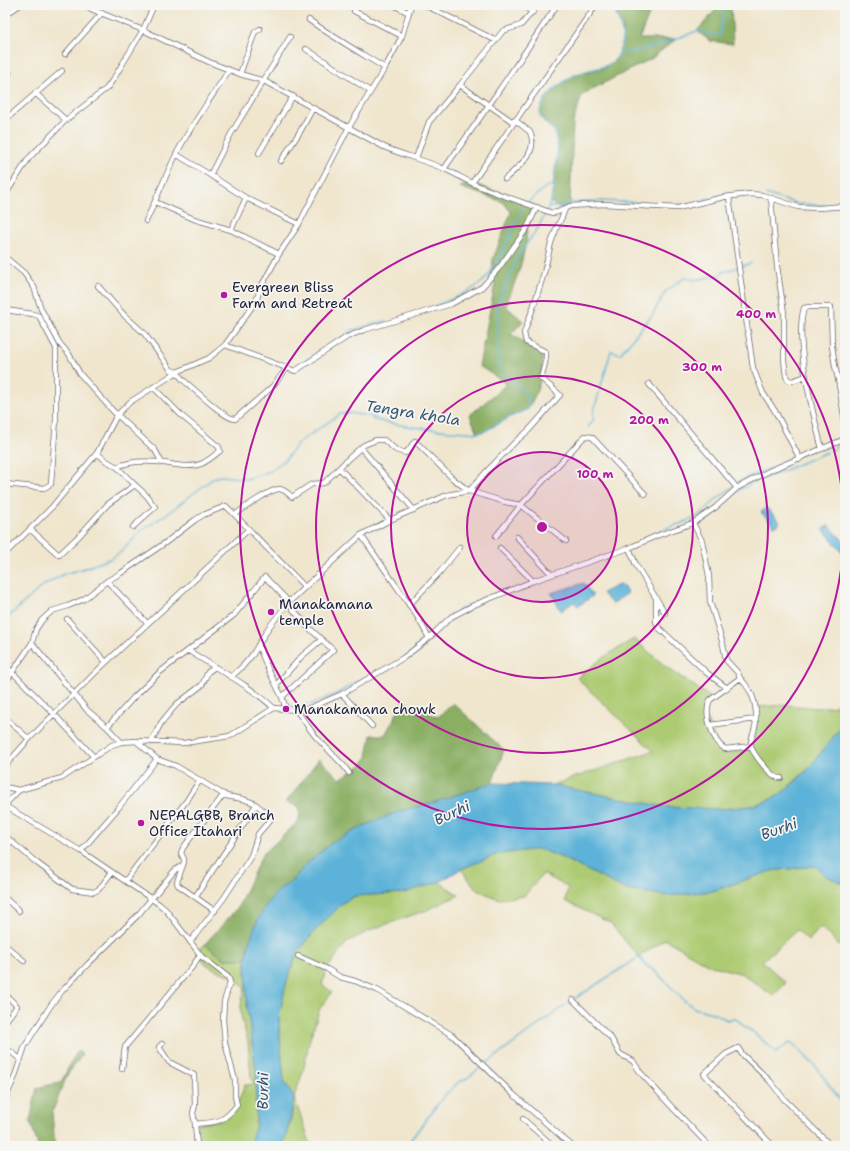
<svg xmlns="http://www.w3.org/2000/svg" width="850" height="1151" font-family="'Shantell Sans',sans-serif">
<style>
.green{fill:#adcb72;stroke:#687656}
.forest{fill:#8aaf64;stroke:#566850}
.water{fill:#5bb2d8;stroke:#3e6a8a}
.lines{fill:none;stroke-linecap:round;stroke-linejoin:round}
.stream{stroke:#5bb2d8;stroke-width:1.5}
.minor-casing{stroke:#6a676e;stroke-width:6}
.minor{stroke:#fff;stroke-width:4.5}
.ring{fill:none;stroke:#b5179e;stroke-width:2}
.poi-dot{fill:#b5179e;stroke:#f6f6f2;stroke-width:1.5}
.labels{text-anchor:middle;stroke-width:3.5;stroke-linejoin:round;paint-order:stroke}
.poi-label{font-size:14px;fill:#22223b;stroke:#f6f6f2;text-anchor:start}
.water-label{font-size:15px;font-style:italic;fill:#365472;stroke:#f6f6f2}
.centre{fill:#b5179e;stroke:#f6f6f2;stroke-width:2}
.ring-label{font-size:12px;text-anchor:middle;font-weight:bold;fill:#b5179e;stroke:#f6f6f2;stroke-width:3.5;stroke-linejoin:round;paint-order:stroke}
</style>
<rect width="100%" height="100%" fill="#f6f6f2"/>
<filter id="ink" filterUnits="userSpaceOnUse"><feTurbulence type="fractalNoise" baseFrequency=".025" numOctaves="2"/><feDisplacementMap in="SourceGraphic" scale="8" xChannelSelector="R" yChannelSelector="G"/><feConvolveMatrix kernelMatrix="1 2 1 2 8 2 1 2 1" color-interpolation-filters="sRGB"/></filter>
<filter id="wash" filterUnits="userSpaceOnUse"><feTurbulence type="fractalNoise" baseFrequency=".012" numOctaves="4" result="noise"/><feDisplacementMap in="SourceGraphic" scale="16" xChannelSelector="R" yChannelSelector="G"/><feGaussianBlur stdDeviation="0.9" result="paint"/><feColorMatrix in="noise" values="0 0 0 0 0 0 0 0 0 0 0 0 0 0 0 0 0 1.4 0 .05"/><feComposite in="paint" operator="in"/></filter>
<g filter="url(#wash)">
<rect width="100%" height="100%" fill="#f0e6ce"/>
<path class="green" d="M634,639L665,666L710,697L705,706L704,714L714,735L721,753L745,751L755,733L757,707L787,705L817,708L835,706L845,696V721L809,768L783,792L767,801L751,806L721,809L665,807L552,785L653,751L577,678L604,657Z
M539,849L560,857L627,890L713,891L771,871L816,866L826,876L843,883L845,882V942L844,941L839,946L821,927L808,941L797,930L762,961L786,983L773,996L743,974L709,965L665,939L639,957L610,923L565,901L568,887L543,874L524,896L499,899L477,890L461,869L498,854Z
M439,882L459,895L427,910L373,929L347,942L327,969L322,985L332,992L320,1008L309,1042L303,1072L294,1097L311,1146H282L291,1120L294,1097L284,1081L280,1038L279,1017L286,984L296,955L312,934L331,915L342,903L355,896L404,893Z
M205,944L224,959H246L247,1007L256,1071V1126L249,1146H198L197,1124L222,1120L237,1105L245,1085L254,1084L251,1076L248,1042L241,1015V1005L245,988L233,976L218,971L206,964L197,953Z"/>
<path class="forest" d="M612,5H653L639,39H676L651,59L600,85L582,95L573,122L570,206L565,209L557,207L551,202L558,147L555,131L547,125L540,116L541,108L545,99L551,92L573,76L603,68L609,65L617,58L622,43L623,30Z
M716,5H731L733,44L710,41L697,31L718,7Z
M472,183L537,207L527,228L526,243L520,268L506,306L523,321L511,334L542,354C544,374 538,392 528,409L510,417L485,431L477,433L470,415L507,384L479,366L495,284L491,278L493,259L511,212L503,202L460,187Z
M403,702L438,717L453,703L504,750L492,783L429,804L399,811L364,826L333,842L304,866L293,880L280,889L250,940L246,959H224L205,944L238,907L262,855L299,821L300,807L286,802L319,759L340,779L363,764L367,757L371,735H385Z
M78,1050L82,1055L67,1075L52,1113L55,1146H38L30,1121L37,1088L61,1082Z"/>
<path class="water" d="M766,507L780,522L778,525L774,526L761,512Z
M829,525L845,543V549L843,553L823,529Z
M584,583L593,596L578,606L574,602L561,611L551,593Z
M621,584L628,593L612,604L602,593Z
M845,721V882L843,883L826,876L815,866L771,871L713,891L668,896L627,890L560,857L539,849L498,854L461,869L439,882L404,893L355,896L342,903L331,915L312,934L296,955L286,984L279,1017L280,1038L284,1081L294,1097C291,1114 289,1130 282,1146H249L256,1125V1071L247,1007L246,959L250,940L258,919L268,902L280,889L293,880L304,866L333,842L364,826L399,811L429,804L492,783L552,785L665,807L721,809L751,806L767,801L783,792L795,782L809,768Z"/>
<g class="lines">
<path class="stream" d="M612,5C621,25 626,32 619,54
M765,194L798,204L825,205
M702,200L709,198
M527,203L547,186H553
M549,207H557L570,203L603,201L682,205
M434,307C449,300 467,294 481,283C497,270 513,228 523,208
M300,365L355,329L386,321
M588,427C592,422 595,420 593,414L611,351L620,354L653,314L665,292L684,278H687L695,280L721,275L723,272L751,263
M823,445L845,435
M831,450L845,444
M800,454L811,450
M782,463L794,457
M699,525L710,517L739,490L758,480L776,474L827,452
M659,531L693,519L703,512L718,498L743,479L771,468
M457,611L468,606
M5,620L41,587L64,574L82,569L112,558L122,551L141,531L168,513L215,477L222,476L247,479L270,471L286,459L298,443L340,414L349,413L375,417L372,419C406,428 442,430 477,433L485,431L510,417L528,409L530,405C528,396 520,387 513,381C507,376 502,377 499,369L497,306L519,254L538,228L551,202L558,148L556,138L555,131C551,127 545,124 542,118C533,104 562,82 573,76C588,67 609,72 619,54L653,47L697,31L720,36L724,9L722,5
M290,706L312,704L336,694L365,678
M574,999L639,957L648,967L654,970L686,1002L694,1008L716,1014L727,1020L733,1018L739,1021L746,1028L752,1031L776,1052L791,1042L816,1067L845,1107
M406,1146L444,1096L460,1081H463L571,1001"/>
</g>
</g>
<g filter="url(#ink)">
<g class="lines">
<g class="minor-casing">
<path id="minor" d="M86,5L91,9L143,30L209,62L240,74L264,81L384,147C403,155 423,160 442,168C452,172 462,178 472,183C498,195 526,203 552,213L558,212L570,206L603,204L678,208L724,197L750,194L762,195L798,207L819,208L845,206
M394,5L409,13
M425,5L495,40
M521,5L533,12
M354,11L402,36
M5,15L20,5
M309,20C333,37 359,52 385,68
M290,37L231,134L210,175L246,198L299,224
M306,49L370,91
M65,54L102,13
M5,69L9,73
M240,74L255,32L260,29
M460,85L513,122
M35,93L66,120
M5,120L62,71
M259,153L293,96
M176,154L210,175
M416,158L429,122L460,85L503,31L521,25L538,5
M281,161L301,130L313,108
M444,169L489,105L557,5
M505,179C519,166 539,153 530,132L515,120
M472,183L596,5
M5,195L29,158L66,120L107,88L114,78L143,30L154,5
M729,197L753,368L763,393L775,411L800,459
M771,198L777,266L784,313V360L786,376L788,380L792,381L806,376
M155,202L194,219L231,230L279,254
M146,221C160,192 170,162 187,135C200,113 215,92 229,70
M231,230L246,198
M5,257L24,273L34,287L41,309L60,344L69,354L80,374L113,411L155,450L162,463
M98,286L125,316L144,333L171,370L177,372L182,379C191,386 226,420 235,419L272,387L287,368
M5,310L33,314L39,316L56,348V420L51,484L44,488L5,484
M225,345L295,371L347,337L364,330L451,304L482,287L499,268L527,228L537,207
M649,384L737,488
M361,448L414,510
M822,449C813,413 794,342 804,308L809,307H831L832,346L835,366L838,379L845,422
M97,453L105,460L117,467C129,461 144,461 157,462C171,463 188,470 203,463C209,460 215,455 220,451L219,447L182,416L153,387
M117,467L135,485L146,495L155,507L133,527
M339,468L390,520
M235,515L305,587
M693,523L702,541L709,576L710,602L723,644L726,660L738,673L740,678L710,700C703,714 713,742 725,749L751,746
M30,529L59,555L79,536L108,504L135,485
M361,535L417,616L429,638
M496,536L521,505L585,436L592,437L645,494
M517,537L551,574
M500,548L533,581
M629,548L636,565L665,613L656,621L658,627L707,673L727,688
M5,554L52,507L97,453L117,415L130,402L177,372L209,358L225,345L256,301L261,287L279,254L299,224L349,127L385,68L402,36L411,5
M107,581L147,623
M656,598V621
M409,605L440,572L460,547
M67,619L106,662
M32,643L87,710L107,727L121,742
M258,645L269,671L282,697L286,709
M189,651C217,669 249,685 274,708
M5,665L54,714L94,757
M231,677L243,666L253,654L269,627L289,602L361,535L390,520L447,495L469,491L486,472L515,442L529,430L560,395L541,378C543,370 547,360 546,352L526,342L524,333L533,308L544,273L551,243L557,227L562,217L565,209
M740,678C744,682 747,686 750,691C756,702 758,719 754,731C753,736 750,740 751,746C753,754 773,780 781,778
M5,683L32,643L36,629L42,620L52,611L68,606L84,599L107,581L121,573L165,543L195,520L203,515L226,506L235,515C242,509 271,489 279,489C284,489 289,494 292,497L312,484L324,483L349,458L364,445L376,440H384L396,450L406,453L415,441L452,478L469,491L505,502L521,505L566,541
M276,685L302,656L321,640
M342,694L372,726
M296,710L315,736L344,766L349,773
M5,718L29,739
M710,725L756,719
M107,727L134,697L160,672L234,615L265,577L289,602L292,608L307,626L333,650L282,697
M136,741L157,759L176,766L226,796L243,799L254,803L268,814L270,820L258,834L251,856L224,898L190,942
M151,742L161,723L170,712L177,704L202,685L208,672L215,667
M5,757L9,761
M5,766L29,739L101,667L249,529
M5,787L19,790
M5,805L19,790L62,778L112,745L121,742L136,741L184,743L230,736L274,708L296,710L307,709L342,694L403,658L429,638L451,617L474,605L533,581L629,548L656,536L693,523L716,507L737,488L771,470L845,439
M5,806L81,851L159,904L166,910L202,957L228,977L230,982L224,1002L223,1020L225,1043L235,1080V1096L237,1105C223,1123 217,1122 195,1124L193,1113L195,1105L194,1075L169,1062L159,1047L162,1044
M5,836L37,863L72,889L94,892L99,889L112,872
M81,851L119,807L157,759
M125,881L187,800L200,780
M195,897L256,805
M5,898L19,911
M215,911L178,885L177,882L184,862V859L181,853L183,848L224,794
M5,945L24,961
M298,956L327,969L340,977L355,981L377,990L452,1035L513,1094L572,1146
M5,994L17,1006L5,1022
M573,1000L611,1038L620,1054L633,1061L640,1072L670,1105L709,1146
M5,1047L20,1059
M122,1069L125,1047L192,967L200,955
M5,1099L14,1079L25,1046L51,1005L62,991L88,964L138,915L175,870L182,866
M523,1119L553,1146
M195,1124L197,1146
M773,1146L704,1074L726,1054L738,1048L742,1054L770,1081L784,1099L831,1146"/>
</g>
<use href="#minor" class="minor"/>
</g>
</g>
<circle cx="542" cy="527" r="75" fill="#b5179e" fill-opacity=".12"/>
<g class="ring">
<circle cx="542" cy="527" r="75"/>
<circle cx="542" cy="527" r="151"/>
<circle cx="542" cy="527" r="226"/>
<circle cx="542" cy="527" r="302"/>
</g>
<g class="poi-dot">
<circle cx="224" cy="295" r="4"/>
<circle cx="271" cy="612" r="4"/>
<circle cx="286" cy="709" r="4"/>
<circle cx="141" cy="823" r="4"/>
</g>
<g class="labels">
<g class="poi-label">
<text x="232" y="292">Evergreen Bliss<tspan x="232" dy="16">Farm and Retreat</tspan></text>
<text x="279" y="609">Manakamana<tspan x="279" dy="16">temple</tspan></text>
<text x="294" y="714">Manakamana chowk</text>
<text x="149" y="820">NEPALGBB, Branch<tspan x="149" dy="16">Office Itahari</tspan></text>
</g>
<g class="water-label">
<text transform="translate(413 413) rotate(9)" y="5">Tengra khola</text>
<text transform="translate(452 813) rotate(-25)" y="5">Burhi</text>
<text transform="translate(779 829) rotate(-20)" y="5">Burhi</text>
<text transform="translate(263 1091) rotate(-89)" y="5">Burhi</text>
</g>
</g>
<circle cx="542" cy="527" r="6" class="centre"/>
<g class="ring-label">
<text x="756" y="318">400 m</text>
<text x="702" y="371">300 m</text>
<text x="649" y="424">200 m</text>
<text x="595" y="478">100 m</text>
</g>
<rect width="850" height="1151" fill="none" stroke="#f6f6f2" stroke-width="20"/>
</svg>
